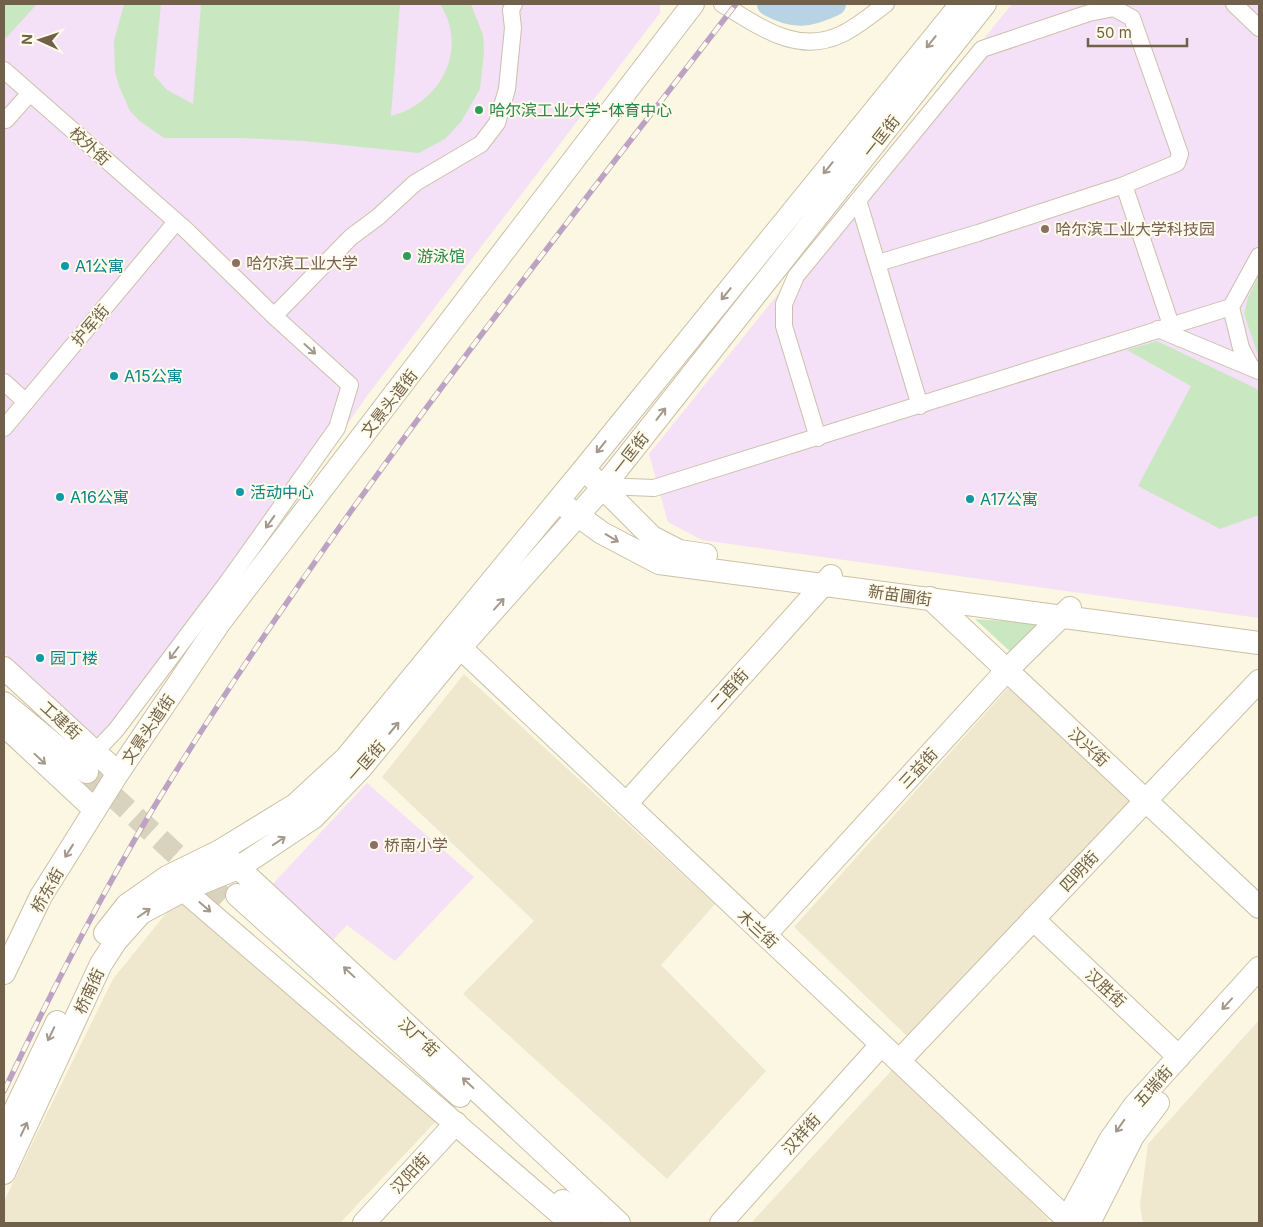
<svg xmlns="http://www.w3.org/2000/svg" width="1263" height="1227" font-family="Inter,'Noto Sans SC',sans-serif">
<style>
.residential{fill:#efe8cf}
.education{fill:#f4e0f7}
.green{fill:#c9e8c2}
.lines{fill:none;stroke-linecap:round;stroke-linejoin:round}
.river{stroke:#b8d3e3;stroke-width:24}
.secondary-tunnel{stroke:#d9d2bd;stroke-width:22;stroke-dasharray:22 11;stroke-linecap:butt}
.street-casing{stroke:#ccc0aa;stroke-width:18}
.secondary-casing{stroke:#ccbfa5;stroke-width:24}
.street{stroke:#fff;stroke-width:16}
.secondary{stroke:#fff;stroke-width:22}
.rail-casing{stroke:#bca2c3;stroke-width:5.5}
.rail{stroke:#fefbe9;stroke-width:4;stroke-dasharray:11;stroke-linecap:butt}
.oneway{stroke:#a39889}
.leisure-dot{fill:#2e9e5b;stroke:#fefbe9;stroke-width:2}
.education-dot{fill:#8d6e63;stroke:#fefbe9;stroke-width:2}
.culture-dot{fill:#0f9aa8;stroke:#fefbe9;stroke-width:2}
.labels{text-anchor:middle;stroke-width:4;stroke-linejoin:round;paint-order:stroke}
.leisure-label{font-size:16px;fill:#27864d;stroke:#fefbe9;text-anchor:start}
.street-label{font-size:16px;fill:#72614a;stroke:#fefbe9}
.education-label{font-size:16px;fill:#785e54;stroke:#fefbe9;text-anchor:start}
.culture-label{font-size:16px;fill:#0d838f;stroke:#fefbe9;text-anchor:start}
</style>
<rect width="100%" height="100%" fill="#fbf7e3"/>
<path class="residential" d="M464,674L715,904L661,965L766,1071L667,1179L463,994L534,921L382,777Z
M1016,679L1138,797L910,1039L794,927Z
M180,896L437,1120L340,1223H4V1201L113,979Z
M1259,1020V1223H1143L1140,1205L1148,1144Z
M893,1069L1048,1219L1047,1223H751Z"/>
<path class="education" d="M4,4H660V13L367,396L233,586L111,748L90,732L4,653Z
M1012,4H1259V618L702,540L668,522L649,454Z
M367,783L474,877L395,961L347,925L332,941L270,887Z"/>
<path class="green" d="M4,4H37L6,38L4,36Z
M124,4H161L154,75L167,90L193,104L201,4H400L391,116C441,103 469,49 440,4H471L483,35L484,52L480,89L461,122L445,139L419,153L304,141L242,138H164L141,122L130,111L119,86L115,71L114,41Z
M1259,276V358L1244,314L1248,297Z
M1157,341L1259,390V515L1220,529L1138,486L1191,386L1127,350Z
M975,619L1047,624L1015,656Z"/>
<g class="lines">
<path class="river" d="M769,4C794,18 809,16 834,4"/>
<path class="secondary-tunnel" d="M87,772L230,904"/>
<g class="street-casing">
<path id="street" d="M722,4C759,26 797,56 842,34C857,27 872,14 886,4
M1234,4L1259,28
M4,70L186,230L274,316L351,237L378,217L415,183L481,144L497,123L507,89L513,28L511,10L514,4
M6,120L30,93
M858,200L920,406
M878,263L978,233L1124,185
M1231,307L1241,348L1251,367
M1158,329L1259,371
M4,382L26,402
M4,428L176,222
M818,438L784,326V304L796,276L982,49L1089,13L1114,8L1132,18L1180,154L1177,163L1124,185L1171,325
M604,486L654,488L1231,307L1259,256
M96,751L116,730L229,580L337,428L350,385L274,316"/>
</g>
<g class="secondary-casing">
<path id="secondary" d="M592,477L652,537L679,551L706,555
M566,507L602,533L659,563L1259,643
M930,598L1259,907
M449,637L1071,1223
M4,668L118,773
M4,703L87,772
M4,725L95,810
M626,804L831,576
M228,858L619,1223
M174,882L571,1223
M237,895L460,1096
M1033,919L1179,1057
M105,933L127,905L167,877L220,851L295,805L346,758L584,469L961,4
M765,935L1007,670L1070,608
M4,973L41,896L118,773L220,622L693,4
M899,1061L1259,681
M4,1133L57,1022
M4,1173L101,964L116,941L141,913L184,890L238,868L314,817L360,769L460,648L604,486L985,4
M563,1201L590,1223
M364,1223L456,1123
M721,1223L881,1045
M1065,1223L1110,1140L1135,1105L1259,968
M1089,1223L1133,1136L1158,1103"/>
</g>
<use href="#street" class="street"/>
<use href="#secondary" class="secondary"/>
<g class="rail-casing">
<path id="rail" d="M4,1091C53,988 105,886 165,789C335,513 539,260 736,4"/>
</g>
<use href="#rail" class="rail"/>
</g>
<defs><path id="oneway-shaft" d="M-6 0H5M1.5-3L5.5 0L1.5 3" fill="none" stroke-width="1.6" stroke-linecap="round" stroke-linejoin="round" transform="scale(1.25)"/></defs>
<g class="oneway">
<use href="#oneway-shaft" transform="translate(931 42) rotate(129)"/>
<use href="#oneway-shaft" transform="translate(828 168) rotate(129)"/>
<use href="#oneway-shaft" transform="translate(726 294) rotate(129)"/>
<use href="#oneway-shaft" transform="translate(310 349) rotate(42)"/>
<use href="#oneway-shaft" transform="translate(661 414) rotate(-52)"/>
<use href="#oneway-shaft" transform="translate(601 447) rotate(129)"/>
<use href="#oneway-shaft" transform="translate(270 522) rotate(125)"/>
<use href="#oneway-shaft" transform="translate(612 538) rotate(31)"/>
<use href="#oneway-shaft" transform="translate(499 604) rotate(-48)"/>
<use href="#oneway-shaft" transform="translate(174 653) rotate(127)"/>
<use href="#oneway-shaft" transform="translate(394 728) rotate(-50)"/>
<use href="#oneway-shaft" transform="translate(40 759) rotate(43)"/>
<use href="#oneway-shaft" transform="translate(279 841) rotate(-34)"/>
<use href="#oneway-shaft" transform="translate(69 851) rotate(122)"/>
<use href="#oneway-shaft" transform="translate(205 907) rotate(41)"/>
<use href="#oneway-shaft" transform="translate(144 913) rotate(-35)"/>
<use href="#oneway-shaft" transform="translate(349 972) rotate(-137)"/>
<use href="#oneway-shaft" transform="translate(1227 1004) rotate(132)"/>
<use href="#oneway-shaft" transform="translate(51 1034) rotate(116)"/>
<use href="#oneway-shaft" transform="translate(468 1083) rotate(-137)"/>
<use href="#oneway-shaft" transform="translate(1120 1126) rotate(125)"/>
<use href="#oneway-shaft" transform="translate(24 1129) rotate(-65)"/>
</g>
<g class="leisure-dot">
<circle cx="479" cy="110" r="5"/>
<circle cx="407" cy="256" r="5"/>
</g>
<g class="education-dot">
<circle cx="1045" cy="229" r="5"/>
<circle cx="236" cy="263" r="5"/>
<circle cx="374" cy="845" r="5"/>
</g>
<g class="culture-dot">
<circle cx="65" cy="266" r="5"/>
<circle cx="114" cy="376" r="5"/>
<circle cx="240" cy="492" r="5"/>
<circle cx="60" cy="497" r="5"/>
<circle cx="970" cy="499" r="5"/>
<circle cx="40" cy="658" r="5"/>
</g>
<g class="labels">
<g class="leisure-label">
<text x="489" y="116">哈尔滨工业大学-体育中心</text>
<text x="417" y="262">游泳馆</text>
</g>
<g class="street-label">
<text transform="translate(881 136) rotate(-52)" y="6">一匡街</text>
<text transform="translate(90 146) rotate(42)" y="6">校外街</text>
<text transform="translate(90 325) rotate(-50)" y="6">护军街</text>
<text transform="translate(389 403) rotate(-52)" y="6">文景头道街</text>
<text transform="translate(630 453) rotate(-52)" y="6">一匡街</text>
<text transform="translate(900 595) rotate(8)" y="6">新苗圃街</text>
<text transform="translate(729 689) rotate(-48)" y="6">二酉街</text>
<text transform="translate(61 720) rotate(42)" y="6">工建街</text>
<text transform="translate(148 729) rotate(-56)" y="6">文景头道街</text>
<text transform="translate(1089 747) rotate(43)" y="6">汉兴街</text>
<text transform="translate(366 761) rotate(-49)" y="6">一匡街</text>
<text transform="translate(918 768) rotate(-47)" y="6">三益街</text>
<text transform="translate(1079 871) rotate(-47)" y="6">四明街</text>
<text transform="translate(47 890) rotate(-60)" y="6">桥东街</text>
<text transform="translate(758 929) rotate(43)" y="6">木兰街</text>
<text transform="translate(1106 988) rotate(43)" y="6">汉胜街</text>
<text transform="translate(89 991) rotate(-65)" y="6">桥南街</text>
<text transform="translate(419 1037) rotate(43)" y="6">汉广街</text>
<text transform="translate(1153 1086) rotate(-48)" y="6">五瑞街</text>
<text transform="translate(801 1134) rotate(-48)" y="6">汉祥街</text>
<text transform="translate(410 1173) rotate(-47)" y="6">汉阳街</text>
</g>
<g class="education-label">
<text x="1055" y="235">哈尔滨工业大学科技园</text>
<text x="246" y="269">哈尔滨工业大学</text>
<text x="384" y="851">桥南小学</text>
</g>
<g class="culture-label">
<text x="75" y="272">A1公寓</text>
<text x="124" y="382">A15公寓</text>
<text x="250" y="498">活动中心</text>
<text x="70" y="503">A16公寓</text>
<text x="980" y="505">A17公寓</text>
<text x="50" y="664">园丁楼</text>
</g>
</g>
<rect width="1263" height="1227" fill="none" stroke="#72614a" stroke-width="10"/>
<g transform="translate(40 40) rotate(273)" stroke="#fefbe9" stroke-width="4" paint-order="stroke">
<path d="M0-4L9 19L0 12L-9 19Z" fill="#72614a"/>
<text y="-8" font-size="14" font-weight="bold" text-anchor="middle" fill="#72614a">N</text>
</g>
<path d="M1088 38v8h99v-8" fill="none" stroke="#72614a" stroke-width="2.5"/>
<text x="1096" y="38" font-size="15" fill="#72614a" stroke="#fefbe9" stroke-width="4" paint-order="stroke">50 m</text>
</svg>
